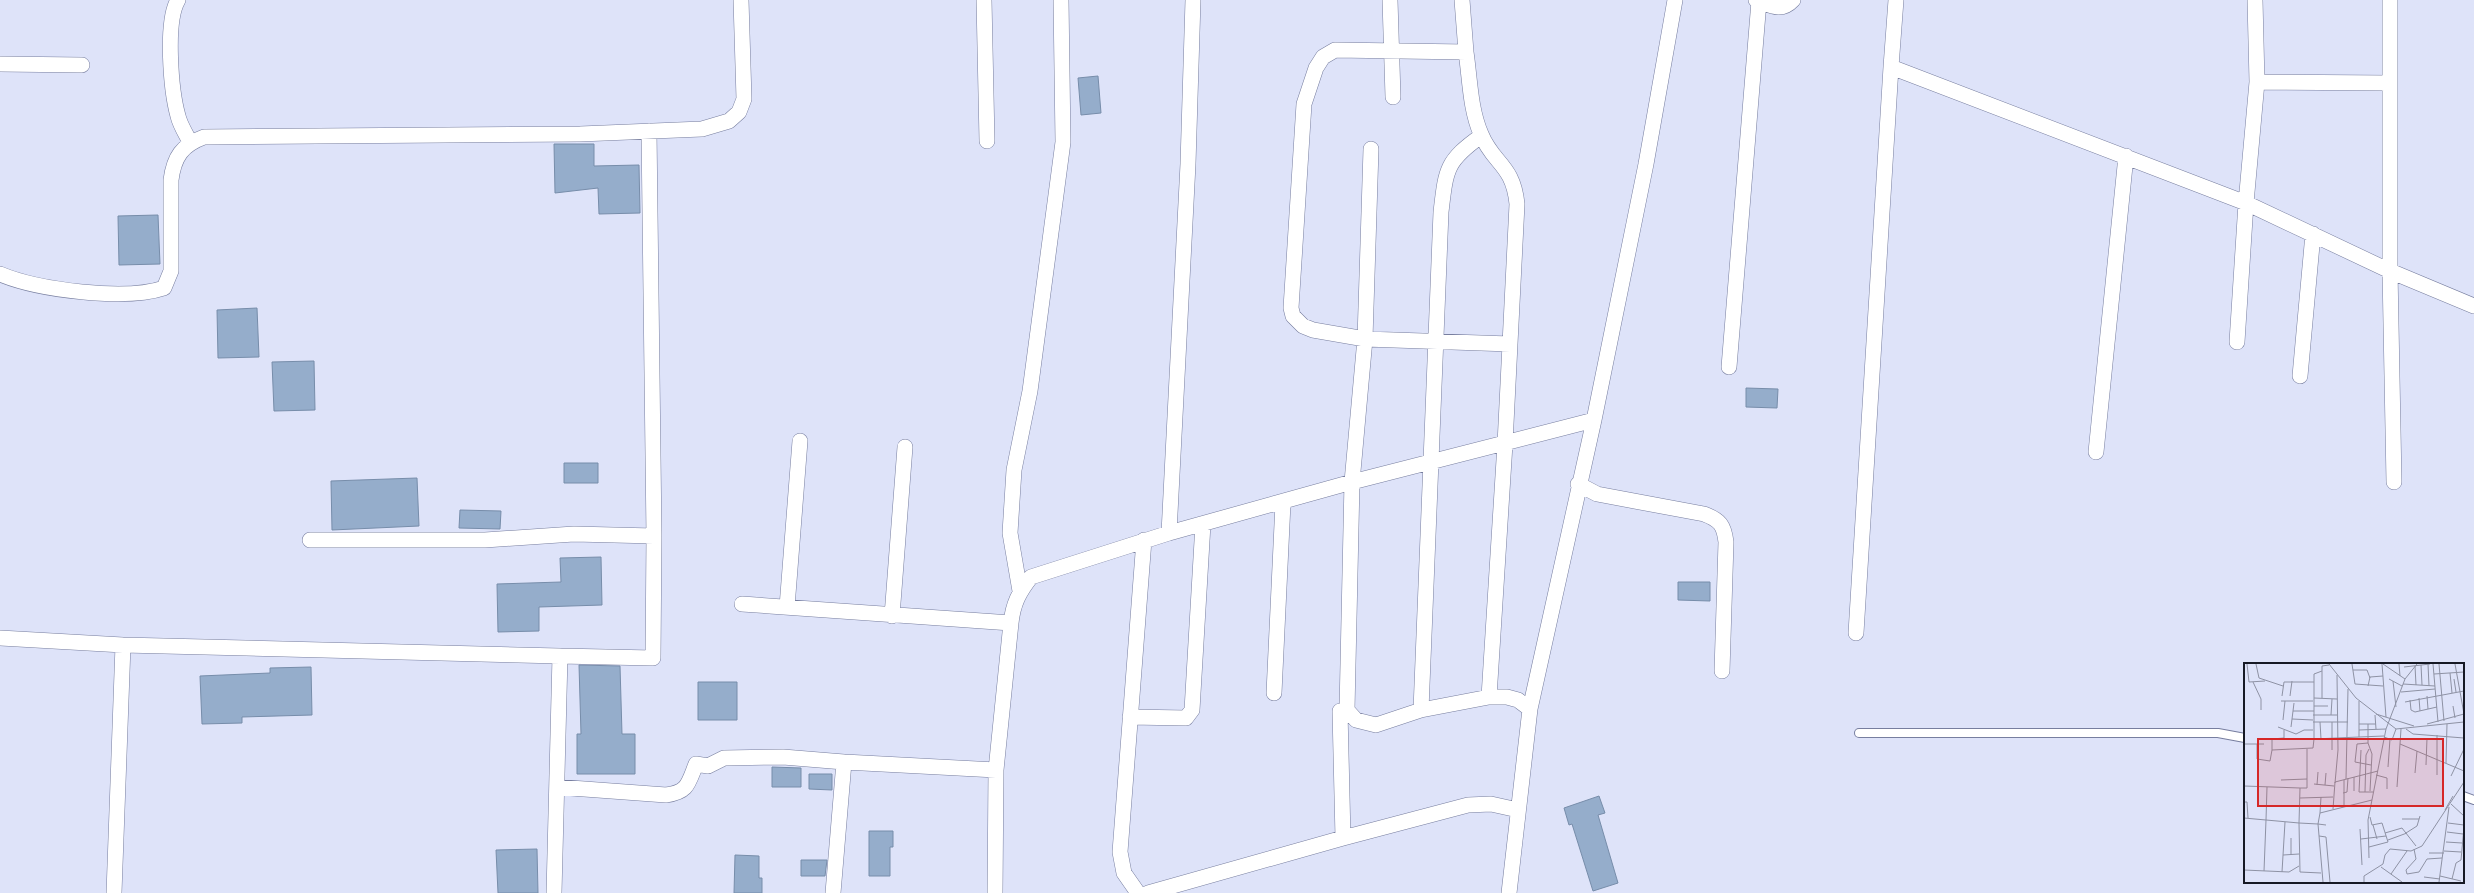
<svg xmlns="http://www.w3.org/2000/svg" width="2474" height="893" font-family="'Roboto Condensed',sans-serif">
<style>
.building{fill:#95adcb;stroke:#778daa}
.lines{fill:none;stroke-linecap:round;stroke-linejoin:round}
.lane-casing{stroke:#777e9f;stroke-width:10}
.street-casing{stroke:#777e9f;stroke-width:16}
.lane{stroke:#fff;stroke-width:8}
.street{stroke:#fff;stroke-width:15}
.inset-road{fill:none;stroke:#8e92a4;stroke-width:1}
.view{fill:#d62828;fill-opacity:0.15;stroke:#d62828;stroke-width:2}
.inset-edge{fill:none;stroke:#161925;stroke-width:2}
</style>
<rect width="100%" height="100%" fill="#dee3f9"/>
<path class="building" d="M1098,76L1101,113L1081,115L1078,78Z
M554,144H594V166L639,165L640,213L599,214L598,188L555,193Z
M158,215L160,264L119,265L118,216Z
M257,308L259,357L218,358L217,310Z
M314,361L315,410L274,411L272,362Z
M1746,388L1778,389L1777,408L1746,407Z
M564,463H598V483H564Z
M417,478L419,526L332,530L331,481Z
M460,510L501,511L500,529L459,528Z
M601,557L602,605L539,607V631L498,632L497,584L561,582L560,558Z
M1678,582H1710V601L1678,600Z
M579,665L620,666L622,734H635V774H577V734H581Z
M311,667L312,715L242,717V723L202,724L200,676L270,673V668Z
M698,682H737V720H698Z
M772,767L801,768V787H772Z
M809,774H832V790L809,789Z
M1599,796L1605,813L1598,815L1618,883L1593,891L1572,824L1569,825L1564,808Z
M869,831H893V847H890V876H869Z
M537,849L538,893H498L496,850Z
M735,855L759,856V878H762V893H734Z
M801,860H827L825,876H801Z"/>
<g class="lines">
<g class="lane-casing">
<path id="lane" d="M1859,733H2218L2245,738
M2463,796L2474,800"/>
</g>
<g class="street-casing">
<path id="street" d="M178,0C165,22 171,91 178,116C180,125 186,134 190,142
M984,0L987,141
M1390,0L1393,97
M1462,0L1466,52L1335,50L1323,57L1316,68L1304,104L1291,308L1293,316L1303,326L1313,330L1365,339L1510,344
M1756,0C1770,5 1781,13 1793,0
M1896,0L1891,67L2246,203L2390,271L2474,306
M2390,0V271L2394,482
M1466,52C1470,79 1470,109 1481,134C1493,164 1513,164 1517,204L1505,444L1489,697
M0,64L82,65
M2257,82L2389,83
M1371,149L1365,339L1352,482L1347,710L1356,720L1376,725L1421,710L1489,697H1507L1518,700L1530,709
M0,274C38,290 125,301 164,288L171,271V180C174,157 182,145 204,137L580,134L702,129L729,121L739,112L744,99L741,0
M2237,342L2246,203L2257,82L2255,0
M1729,367L1759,1
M2300,376L2313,234
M2096,452L2126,156
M1578,484L1597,494L1704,514C1720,520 1724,525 1726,542L1722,671
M1169,533L1188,164L1193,0
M310,540H485L574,534L654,536
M1020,591L1010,533L1014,470L1030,391L1063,142L1061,0
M742,604L1011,623
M787,607L800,441
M892,616L905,447
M1856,633L1891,67
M0,638L123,645L560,656
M1274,693L1283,503
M1421,710L1441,212C1446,169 1446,161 1481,136
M1340,711L1343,838
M1130,717L1186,718L1192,710L1203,524
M557,787L666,795C688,792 688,784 696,764L708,766L724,758L783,757L844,762L996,770
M114,893L123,645
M554,893L560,656L653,658L654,536L649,131
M833,893L844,762
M995,893L996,770L1011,623C1013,604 1019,592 1031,577L1169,533L1352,482L1594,420
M1138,893L1124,873L1120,852L1144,540
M1148,893L1343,838L1468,805L1491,804L1518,810
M1509,893L1530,709L1594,420L1646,164L1675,0"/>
</g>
<use href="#lane" class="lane"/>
<use href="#street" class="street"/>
</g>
<g transform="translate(2244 663)">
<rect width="220" height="220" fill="#dee3f9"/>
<path class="inset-road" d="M3,1L5,19L21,18M12,1L15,15L39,23M85,1L112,35L152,66L220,59M108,1L111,21L139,23M138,1L142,54M139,1L161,16M155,1L156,13M184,1L185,23M189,1L194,59M195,1L200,58M211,1L220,51M177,2L178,22M171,3L172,22M160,4L186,1M109,7H123L126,15M78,8L70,11V76L115,74M206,10L208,30M190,11L220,9M145,16L158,23M210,16L212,29M149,18L152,44M9,19L17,36V47M159,21L191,23M124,23L126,14L139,13M157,29L191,26M38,33L40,19H70M46,33L48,18M183,33L184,46M70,35L93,36M78,35V3L85,2M175,35L176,48M166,37L167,47L171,49L193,44M37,38H69M115,38V74L140,73M161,39L220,28M70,43H84M209,43L211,55M49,48H70M132,51L170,63M69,52H93M87,52L88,36M131,52L132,66M48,56L69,57M39,57L41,38M69,59H104M76,59L77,76M88,59V87M115,61H132M124,61V74M183,61L220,51M34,64L52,71L60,67H69M47,64L50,40M157,66L156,81L220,108M162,66L169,71L220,75M115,67L142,66M193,72V112M124,74V80L113,81L111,99L127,102M140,74L148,77L152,66M124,80L128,91L126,128M0,81H20M13,81V96L26,98L28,87L69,85L70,76M63,86V125H56L55,160L74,161L76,150L128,137M28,87V76L40,75V67M117,87L115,129H129M202,100L203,61M182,102L183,75M144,104L146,76M171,110L173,88M132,112L143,115V126M207,113L220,86M102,116L104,26M37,117L63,116M91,120L94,87L93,12M70,121L90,123M73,122L74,109M81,122L82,110M0,123L56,125M153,124L156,81M110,128V114M121,129L122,92L125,86M99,130L103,129L104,115M56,135L89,134M0,139H3L4,155M207,141L220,153M100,143V117M89,146L91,119L134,108M201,147L209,133M76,150L77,134M0,155L22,157L23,124M158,156H175M204,160L220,162M129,162L133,176M116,166L118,202M203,169L219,171M141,170L158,165L172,183M162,170L173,163L176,153M75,173L82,174L86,219M117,176L142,173M144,177L163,170M202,179L218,180M125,184L144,179L138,160L128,162L126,154M170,186L172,196L162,207L163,211L175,209L183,196L198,195M200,188L217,189M185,190H200M39,192L55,191M47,192V175M125,195L124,157L142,66L161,16L173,1M137,204L158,219M0,207L45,209L55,203M20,208L22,157L55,160L56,209L77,210M38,209L41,159M147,211L163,188M196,213L217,218M180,214L196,216M208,216L212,200L217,197L220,164M79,219L74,161L82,162M120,219V213L139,201L141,192L146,186L167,188L178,183L220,119M195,219L205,144"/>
<path class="view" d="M14,76H199V143H14Z"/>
<rect width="220" height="220" class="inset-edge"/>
</g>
</svg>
